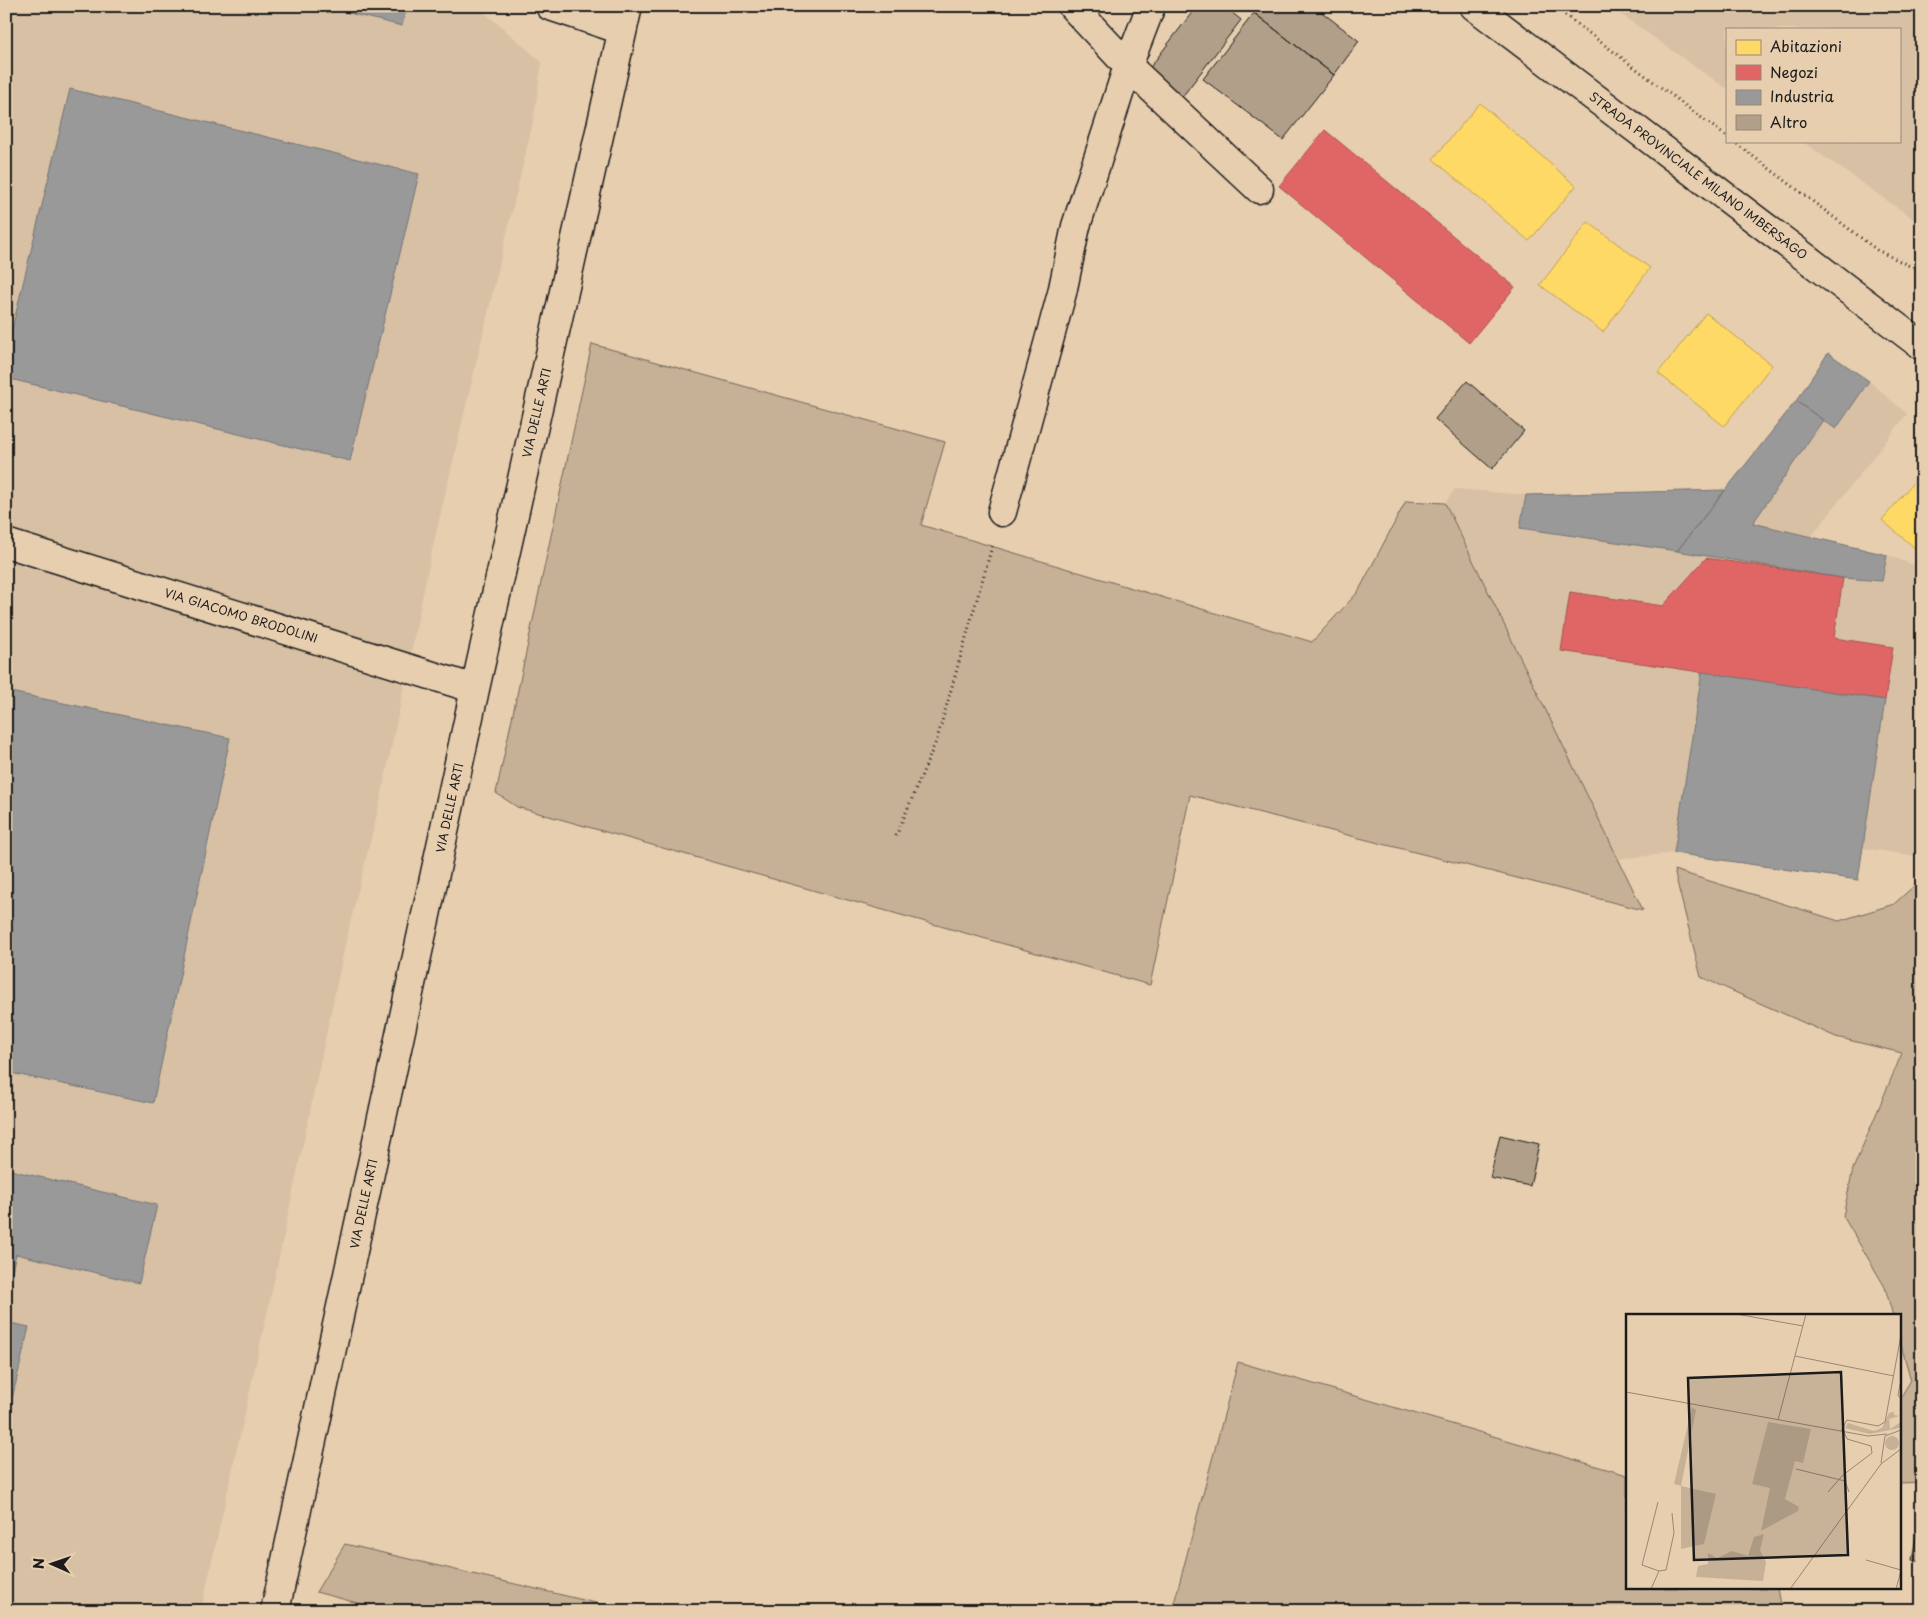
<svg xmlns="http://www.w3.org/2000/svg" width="1928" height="1617" font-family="'Playpen Sans',sans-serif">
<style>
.built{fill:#d7c0a4}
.green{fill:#c6b197;stroke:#71665a}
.homes{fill:#ffd966;stroke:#bba050}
.shops{fill:#e06666;stroke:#a55050}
.industry{fill:#999;stroke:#747474}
.building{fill:#b19f89;stroke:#1c1c1c}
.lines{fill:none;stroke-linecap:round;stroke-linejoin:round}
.minor-casing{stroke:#1c1c1c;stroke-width:31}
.major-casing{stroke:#1c1c1c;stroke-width:31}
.path{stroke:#1c1c1c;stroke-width:3;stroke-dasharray:1 4;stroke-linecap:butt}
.minor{stroke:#e7ceaf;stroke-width:28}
.major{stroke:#e7ceaf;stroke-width:28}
.labels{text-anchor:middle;stroke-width:5;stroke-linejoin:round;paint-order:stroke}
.street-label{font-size:12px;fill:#1c1c1c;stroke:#e7ceaf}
.inset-road{fill:none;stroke:#968774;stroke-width:1}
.view{fill:#1c1c1c;fill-opacity:0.15;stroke:#1c1c1c;stroke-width:2.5}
.inset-edge{fill:none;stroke:#1c1c1c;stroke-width:2.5}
</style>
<rect width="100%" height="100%" fill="#e7ceaf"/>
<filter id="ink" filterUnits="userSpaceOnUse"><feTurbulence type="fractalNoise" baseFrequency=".02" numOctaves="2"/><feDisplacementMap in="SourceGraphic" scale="10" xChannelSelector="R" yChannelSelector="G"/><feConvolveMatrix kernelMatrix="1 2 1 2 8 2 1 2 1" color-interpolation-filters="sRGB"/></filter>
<g filter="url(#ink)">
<path class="built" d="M6,6H477L542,62L533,122L432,550L381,798L347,936L273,1286L201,1611H6Z
M1609,6H1922V225L1802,141H1899V29H1727V89Z
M1828,353L1869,381L1907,414L1811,537L1887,555L1922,568V857L1863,848L1858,880L1674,853L1618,859L1445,503L1455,489L1526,495L1725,490L1796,401Z"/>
<path class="green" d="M592,344L945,442L921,525L1312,642L1358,592L1406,501L1445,503L1643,910L1190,795L1150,985L517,807L496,793Z
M1674,870L1839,921L1894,904L1915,885L1922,882V1482L1899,1483V1400L1911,1380L1899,1338V1316H1893L1885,1287L1843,1216L1853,1169L1902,1053L1836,1037L1701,977Z
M1238,1362L1627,1475V1588H1777L1781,1611H1172Z
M345,1544L630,1611H388L316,1592Z"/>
<path class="homes" d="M1480,103L1576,186L1529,241L1433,159Z
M1588,222L1650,268L1603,332L1540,285Z
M1706,313L1772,365L1724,426L1658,373Z
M1922,472V554L1882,520Z"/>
<path class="shops" d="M1325,130L1515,287L1469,343L1279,186Z
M1706,558L1843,578L1834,638L1893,647L1885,700L1561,651L1570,592L1663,606Z"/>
<path class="industry" d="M320,6H407L402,26Z
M70,89L419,174L350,461L6,378V354Z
M1828,353L1869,381L1836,429L1796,401Z
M1796,401L1823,420L1753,523L1887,555L1882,581L1843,578L1677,551Z
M1725,490L1677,551L1520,528L1526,495Z
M1702,672L1885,700L1858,880L1674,853Z
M6,691L230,738L153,1103L6,1072Z
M6,1169L157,1205L139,1283L16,1254L6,1296Z
M6,1322L29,1327L6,1424Z"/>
<path class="building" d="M1197,6H1224L1241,20L1182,97L1148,70Z
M1259,6H1314L1359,41L1334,75L1254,13Z
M1254,13L1334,75L1283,140L1203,79Z
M1467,381L1524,431L1492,469L1435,419Z
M1500,1135L1539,1144L1530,1186L1490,1178Z
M1921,1508H1922V1562L1912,1560Z"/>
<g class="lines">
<g class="minor-casing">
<path id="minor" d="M550,6L622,30
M1072,6L1128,66L1259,189
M1002,512L1062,293L1076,226L1128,66L1151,6
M6,543L475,689
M275,1611L475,689L628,6"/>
</g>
<g class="major-casing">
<path id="major" d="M1474,6L1922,346"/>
</g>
<path class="path" d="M1553,6L1727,137
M1733,141L1877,250L1922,272
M896,836L937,739L993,543"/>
<use href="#minor" class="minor"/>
<use href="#major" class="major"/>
</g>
</g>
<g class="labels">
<g class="street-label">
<text transform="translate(1698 176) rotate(37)" y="4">STRADA PROVINCIALE MILANO IMBERSAGO</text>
<text transform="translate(537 413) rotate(-77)" y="4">VIA DELLE ARTI</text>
<text transform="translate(241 616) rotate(17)" y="4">VIA GIACOMO BRODOLINI</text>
<text transform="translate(450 808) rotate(-78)" y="4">VIA DELLE ARTI</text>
<text transform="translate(364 1204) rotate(-78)" y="4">VIA DELLE ARTI</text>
</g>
</g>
<g transform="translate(1626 1314)">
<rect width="275" height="275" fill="#e7ceaf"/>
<path d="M66,93L70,96L55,172L90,180L78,230L55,235V172L48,170ZM268,98V101L273,102L263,105L264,115L275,108V113L269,115L244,120L219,114L222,109L248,117L256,114L263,99ZM142,108L185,115L177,149L169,147L159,185L173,193L172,197L135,217L144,174L126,170ZM259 129a7 7 0 1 1 14 0a7 7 0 1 1-14 0ZM138,220L134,236L140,248L137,267L70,263L72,252L82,250V239L91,244L106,237L122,242L128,223Z" fill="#c6b197"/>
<path class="inset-road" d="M110,0L177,12M169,42L268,62M275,66L272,81L275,85M0,78L242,122L261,120M152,106L180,0M215,117L221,106L252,112L259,108L275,21M255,149L259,122L275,116M170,155L219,167L223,178M202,178L217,161L246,139L245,132L221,125L218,118M32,188L16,251L33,257M240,246L275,256M25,275L33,257L40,256L48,219L46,199M164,275L255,150L275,135M270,275L275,257"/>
<path class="view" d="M215,58L222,241L68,246L62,64Z"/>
<rect width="275" height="275" class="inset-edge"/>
</g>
<rect width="1928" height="1617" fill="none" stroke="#e7ceaf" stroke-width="25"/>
<rect x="12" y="12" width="1903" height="1592" fill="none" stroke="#1c1c1c" stroke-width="2" filter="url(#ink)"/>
<rect x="1726" y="28" width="175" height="115" fill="#e7ceaf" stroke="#968774"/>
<rect x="1736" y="40" width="25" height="15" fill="#ffd966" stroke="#968774"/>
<text x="1770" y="52" font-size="15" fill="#1c1c1c">Abitazioni</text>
<rect x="1736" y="65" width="25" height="15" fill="#e06666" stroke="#968774"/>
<text x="1770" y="78" font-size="15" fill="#1c1c1c">Negozi</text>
<rect x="1736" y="90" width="25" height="15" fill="#999999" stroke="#968774"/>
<text x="1770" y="102" font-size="15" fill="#1c1c1c">Industria</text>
<rect x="1736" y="115" width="25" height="15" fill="#b19f89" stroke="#968774"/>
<text x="1770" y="128" font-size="15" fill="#1c1c1c">Altro</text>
<g transform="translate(52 1564) rotate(272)" stroke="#e7ceaf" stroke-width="4" paint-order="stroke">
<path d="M0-4L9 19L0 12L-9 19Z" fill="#1c1c1c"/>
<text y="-8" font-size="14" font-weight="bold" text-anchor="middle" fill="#1c1c1c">N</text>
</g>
</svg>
